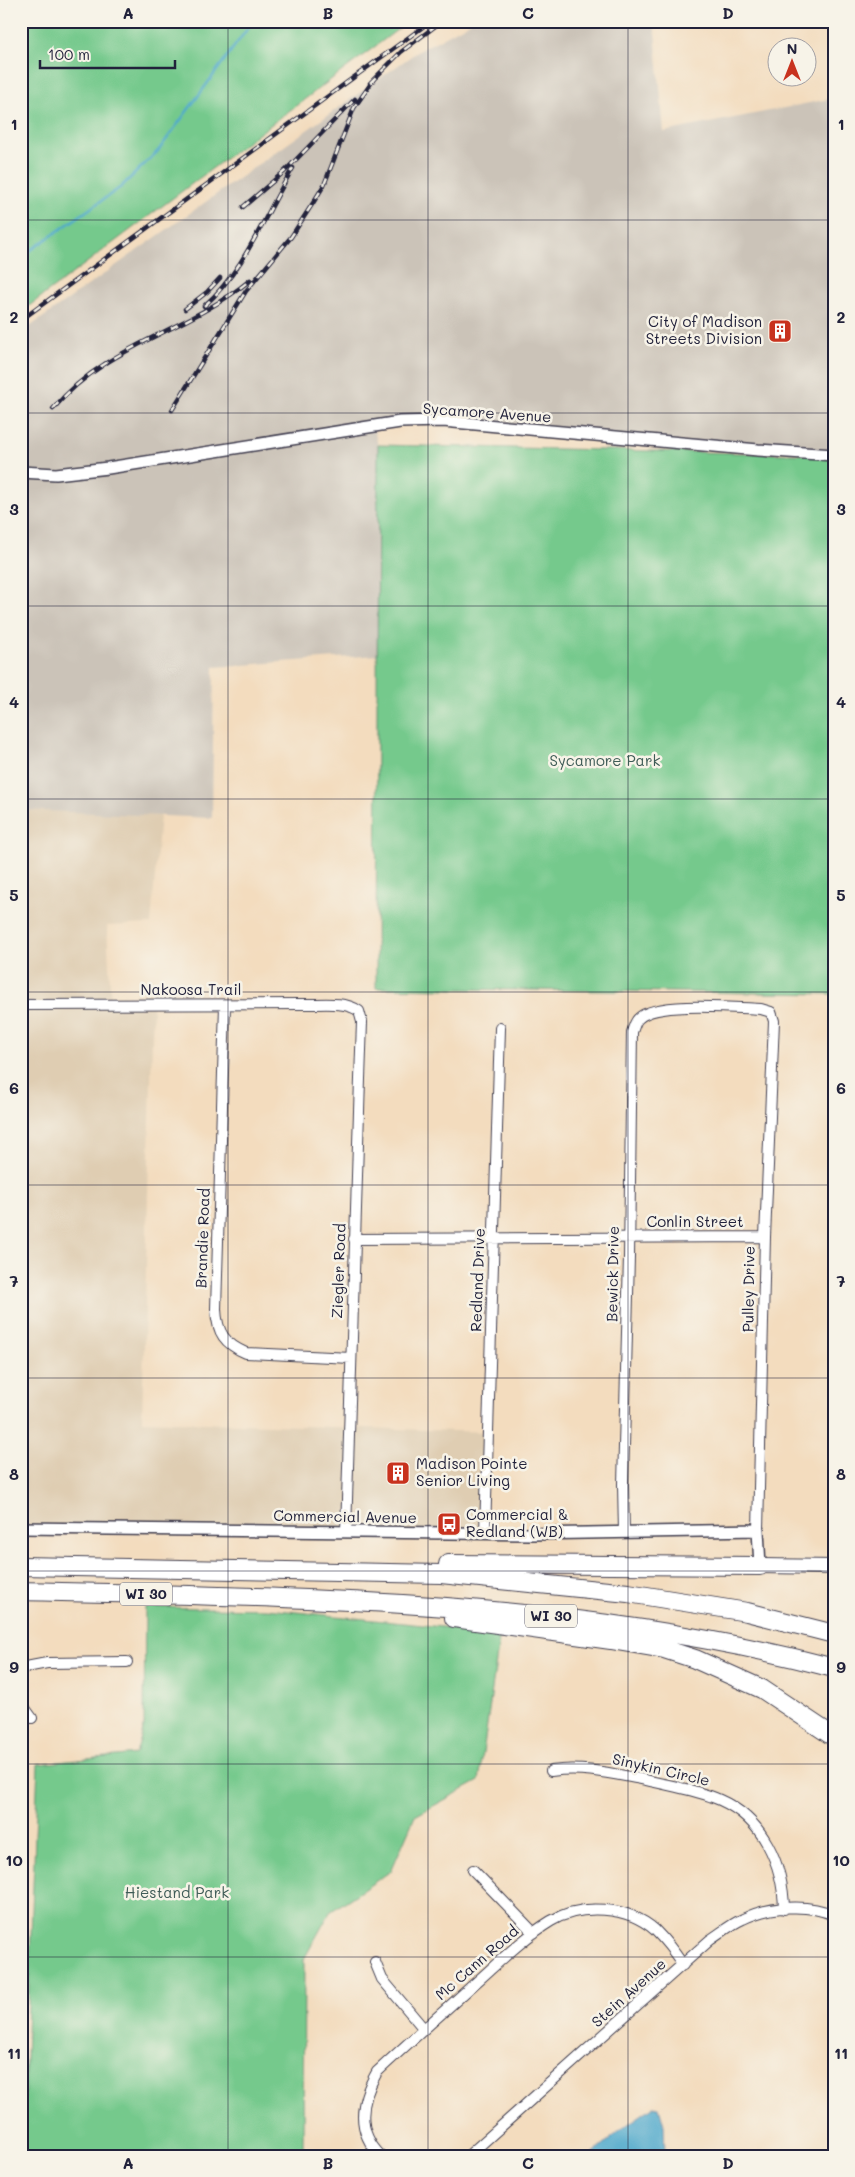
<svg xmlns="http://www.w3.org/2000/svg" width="855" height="2177" font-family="Mali,sans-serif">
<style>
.built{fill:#dfcdb2}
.industrial{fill:#cbc3b8}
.green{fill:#75c98c;stroke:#4c7664}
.water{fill:#4fa9cc;stroke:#386684}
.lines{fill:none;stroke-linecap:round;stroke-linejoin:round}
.stream{stroke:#4fa9cc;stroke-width:2.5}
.minor-casing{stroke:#413e4f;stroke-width:12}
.tertiary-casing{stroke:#413e4f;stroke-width:14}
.secondary-casing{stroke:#413e4f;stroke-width:16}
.motorway-casing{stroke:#413e4f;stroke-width:20}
.minor{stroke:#fff;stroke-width:10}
.tertiary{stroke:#fff;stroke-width:11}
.secondary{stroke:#fff;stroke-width:14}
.motorway{stroke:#fff;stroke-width:18}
.rail-casing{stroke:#22223b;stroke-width:4.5}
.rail{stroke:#f7f3e8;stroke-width:2.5;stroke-dasharray:8;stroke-linecap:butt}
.grid{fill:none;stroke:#22223b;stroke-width:1;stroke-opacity:0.55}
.labels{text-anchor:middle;stroke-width:5;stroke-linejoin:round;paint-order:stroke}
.shield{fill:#f7f3e8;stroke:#62616f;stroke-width:1}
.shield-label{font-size:14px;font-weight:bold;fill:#22223b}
.poi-label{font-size:15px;fill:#22223b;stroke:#f7f3e8;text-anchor:start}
.street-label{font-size:15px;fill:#22223b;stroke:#f7f3e8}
.park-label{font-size:15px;fill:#3f5c57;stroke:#f7f3e8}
.neatline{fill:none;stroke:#22223b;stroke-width:2}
.grid-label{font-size:16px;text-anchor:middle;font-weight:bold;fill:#22223b}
</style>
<rect width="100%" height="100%" fill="#f7f3e8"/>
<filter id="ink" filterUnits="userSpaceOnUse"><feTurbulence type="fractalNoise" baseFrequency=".02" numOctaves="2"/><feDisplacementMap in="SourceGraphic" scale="10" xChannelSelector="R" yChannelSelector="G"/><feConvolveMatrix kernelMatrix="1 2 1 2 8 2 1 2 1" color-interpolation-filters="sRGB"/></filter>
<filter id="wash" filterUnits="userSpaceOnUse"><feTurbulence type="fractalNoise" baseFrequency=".0096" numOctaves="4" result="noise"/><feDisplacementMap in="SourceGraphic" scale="20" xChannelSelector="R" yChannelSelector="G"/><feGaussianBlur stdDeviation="1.12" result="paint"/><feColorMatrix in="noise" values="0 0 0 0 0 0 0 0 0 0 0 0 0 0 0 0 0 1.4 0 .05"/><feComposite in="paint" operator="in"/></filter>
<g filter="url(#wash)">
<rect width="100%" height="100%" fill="#f3dcbe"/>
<path class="built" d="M21,810L160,815L151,924L107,926L111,1005H153L142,1421L488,1432L485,1533L21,1528Z"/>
<path class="industrial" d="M473,21H654L664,132L834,98V455L443,421L373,427L378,445V655L214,667L212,818L21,810V333L417,52Z"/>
<path class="green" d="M21,21H409L21,312Z
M378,445L834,455V994L376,988Z
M145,1607L268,1609L500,1633L479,1781L415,1816L391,1871L330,1912L304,1959L303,2156H21V2106H24L38,1764L136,1754L144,1727Z"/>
<path class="water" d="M654,2106L659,2107L664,2125L665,2156H590L627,2125Z"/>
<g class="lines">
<path class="stream" d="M21,257L121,187L158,151L253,21"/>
</g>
</g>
<g filter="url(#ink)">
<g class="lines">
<g class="minor-casing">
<path id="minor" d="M21,1005L300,1004C318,1005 344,1000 359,1011L362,1022L360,1079L346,1532
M225,1005L216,1309C217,1333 225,1344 246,1353L351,1358
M354,1239L765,1237
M624,1532L623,1484L629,1257L632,1032C634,1027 635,1021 639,1018C656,1001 735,1008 761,1009L771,1012L774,1021L765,1237L758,1530
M485,1533L500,1028
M21,1668L47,1663L127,1662
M21,1703L32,1718
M551,1771C584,1766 613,1774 646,1780C670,1786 697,1790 720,1800C763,1819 783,1864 784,1909
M473,1870L534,1933
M375,1962L382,1979L424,2029
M381,2156C355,2131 361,2100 377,2072C408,2043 440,2015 472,1986C497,1964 523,1938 551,1921C581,1903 628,1906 655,1930C665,1940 675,1953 683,1965
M468,2156L710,1940C721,1933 731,1924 743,1919C769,1906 807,1903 834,1915"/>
</g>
<g class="tertiary-casing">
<path id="tertiary" d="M21,472L56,474L108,468L400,422L443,421L758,450L834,455
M21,1528L530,1534L758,1530L760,1566"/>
</g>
<g class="secondary-casing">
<path id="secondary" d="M760,1566L834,1567"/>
</g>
<g class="motorway-casing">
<path id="motorway" d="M448,1564L760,1566
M21,1566L441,1574L628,1593L747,1612L834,1634
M21,1591C294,1598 568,1598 834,1668
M454,1618L611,1640L664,1649L695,1659L762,1689L834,1737"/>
</g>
<use href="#minor" class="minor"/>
<use href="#tertiary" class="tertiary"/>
<use href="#secondary" class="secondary"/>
<use href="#motorway" class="motorway"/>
<g class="rail-casing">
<path id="rail" d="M370,83L401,52L442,21
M243,207L285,171L355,99
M204,306C245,270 265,214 293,168
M185,309L207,292L220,278
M21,320L431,21
M53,409C108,343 188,332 250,280
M172,410L246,291L291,237L313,203L324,185L354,108L374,79"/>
</g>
<use href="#rail" class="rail"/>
</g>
</g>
<path class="grid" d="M228,21V2156M428,21V2156M628,21V2156M21,220H834M21,413H834M21,606H834M21,799H834M21,992H834M21,1185H834M21,1378H834M21,1571H834M21,1764H834M21,1957H834"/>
<defs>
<g id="building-square" transform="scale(1.25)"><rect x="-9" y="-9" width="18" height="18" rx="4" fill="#c8321e" stroke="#f7f3e8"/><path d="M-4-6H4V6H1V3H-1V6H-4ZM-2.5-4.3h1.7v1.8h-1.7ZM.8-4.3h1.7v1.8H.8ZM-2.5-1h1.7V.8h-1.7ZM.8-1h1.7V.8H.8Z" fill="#fff"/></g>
<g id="bus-square" transform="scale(1.25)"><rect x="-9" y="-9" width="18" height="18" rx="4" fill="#c8321e" stroke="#f7f3e8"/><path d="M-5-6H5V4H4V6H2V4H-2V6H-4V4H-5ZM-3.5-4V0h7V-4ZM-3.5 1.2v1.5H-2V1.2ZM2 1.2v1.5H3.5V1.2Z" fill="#fff"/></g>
</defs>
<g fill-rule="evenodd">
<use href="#building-square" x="780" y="331"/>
<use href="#building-square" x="398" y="1473"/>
<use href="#bus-square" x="449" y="1524"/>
</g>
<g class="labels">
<g class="shield">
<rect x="120" y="1582.5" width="52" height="23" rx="4"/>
<rect x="525" y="1604.5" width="52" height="23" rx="4"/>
</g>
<g class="shield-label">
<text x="146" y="1599">WI 30</text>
<text x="551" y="1621">WI 30</text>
</g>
<g class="poi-label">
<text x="762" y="327" text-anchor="end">City of Madison<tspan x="762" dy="17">Streets Division</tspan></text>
<text x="416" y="1469">Madison Pointe<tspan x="416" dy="17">Senior Living</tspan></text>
<text x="466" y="1520">Commercial &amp;<tspan x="466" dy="17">Redland (WB)</tspan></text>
</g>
<g class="street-label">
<text transform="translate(487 413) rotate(4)" y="5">Sycamore Avenue</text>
<text x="191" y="995">Nakoosa Trail</text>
<text x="695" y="1227">Conlin Street</text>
<text transform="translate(203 1238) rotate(-88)" y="5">Brandie Road</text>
<text transform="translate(339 1271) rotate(-88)" y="5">Ziegler Road</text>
<text transform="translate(613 1274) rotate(-89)" y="5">Bewick Drive</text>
<text transform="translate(478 1280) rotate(-88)" y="5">Redland Drive</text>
<text transform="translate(749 1289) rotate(-89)" y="5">Pulley Drive</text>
<text transform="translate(345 1517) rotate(1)" y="5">Commercial Avenue</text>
<text transform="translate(661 1770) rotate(13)" y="5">Sinykin Circle</text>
<text transform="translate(477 1963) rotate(-41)" y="5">Mc Cann Road</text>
<text transform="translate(629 1993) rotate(-42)" y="5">Stein Avenue</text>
</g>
<g class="park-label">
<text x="605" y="766">Sycamore Park</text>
<text x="177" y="1898">Hiestand Park</text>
</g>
</g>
<rect width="855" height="2177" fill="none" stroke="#f7f3e8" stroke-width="55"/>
<g transform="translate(792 62)"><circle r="24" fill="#f7f3e8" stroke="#a29fa3"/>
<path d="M0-4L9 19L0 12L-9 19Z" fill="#c8321e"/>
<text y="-8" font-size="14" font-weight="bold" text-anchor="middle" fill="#22223b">N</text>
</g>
<path d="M40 60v8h135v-8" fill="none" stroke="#22223b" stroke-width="2.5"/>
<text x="48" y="60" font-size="15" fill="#22223b" stroke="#f7f3e8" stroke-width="4" paint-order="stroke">100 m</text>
<rect x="28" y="28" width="800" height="2122" class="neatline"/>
<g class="grid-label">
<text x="128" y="19">A</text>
<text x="328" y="19">B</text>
<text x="528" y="19">C</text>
<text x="728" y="19">D</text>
<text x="14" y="130">1</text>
<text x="841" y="130">1</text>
<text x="14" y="323">2</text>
<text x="841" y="323">2</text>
<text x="14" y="515">3</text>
<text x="841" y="515">3</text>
<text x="14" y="708">4</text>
<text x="841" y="708">4</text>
<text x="14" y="901">5</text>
<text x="841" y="901">5</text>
<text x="14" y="1094">6</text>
<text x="841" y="1094">6</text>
<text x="14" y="1287">7</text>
<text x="841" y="1287">7</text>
<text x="14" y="1480">8</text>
<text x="841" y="1480">8</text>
<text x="14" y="1673">9</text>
<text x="841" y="1673">9</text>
<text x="14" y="1866">10</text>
<text x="841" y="1866">10</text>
<text x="14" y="2059">11</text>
<text x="841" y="2059">11</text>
<text x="128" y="2169">A</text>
<text x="328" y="2169">B</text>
<text x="528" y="2169">C</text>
<text x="728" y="2169">D</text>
</g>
</svg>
